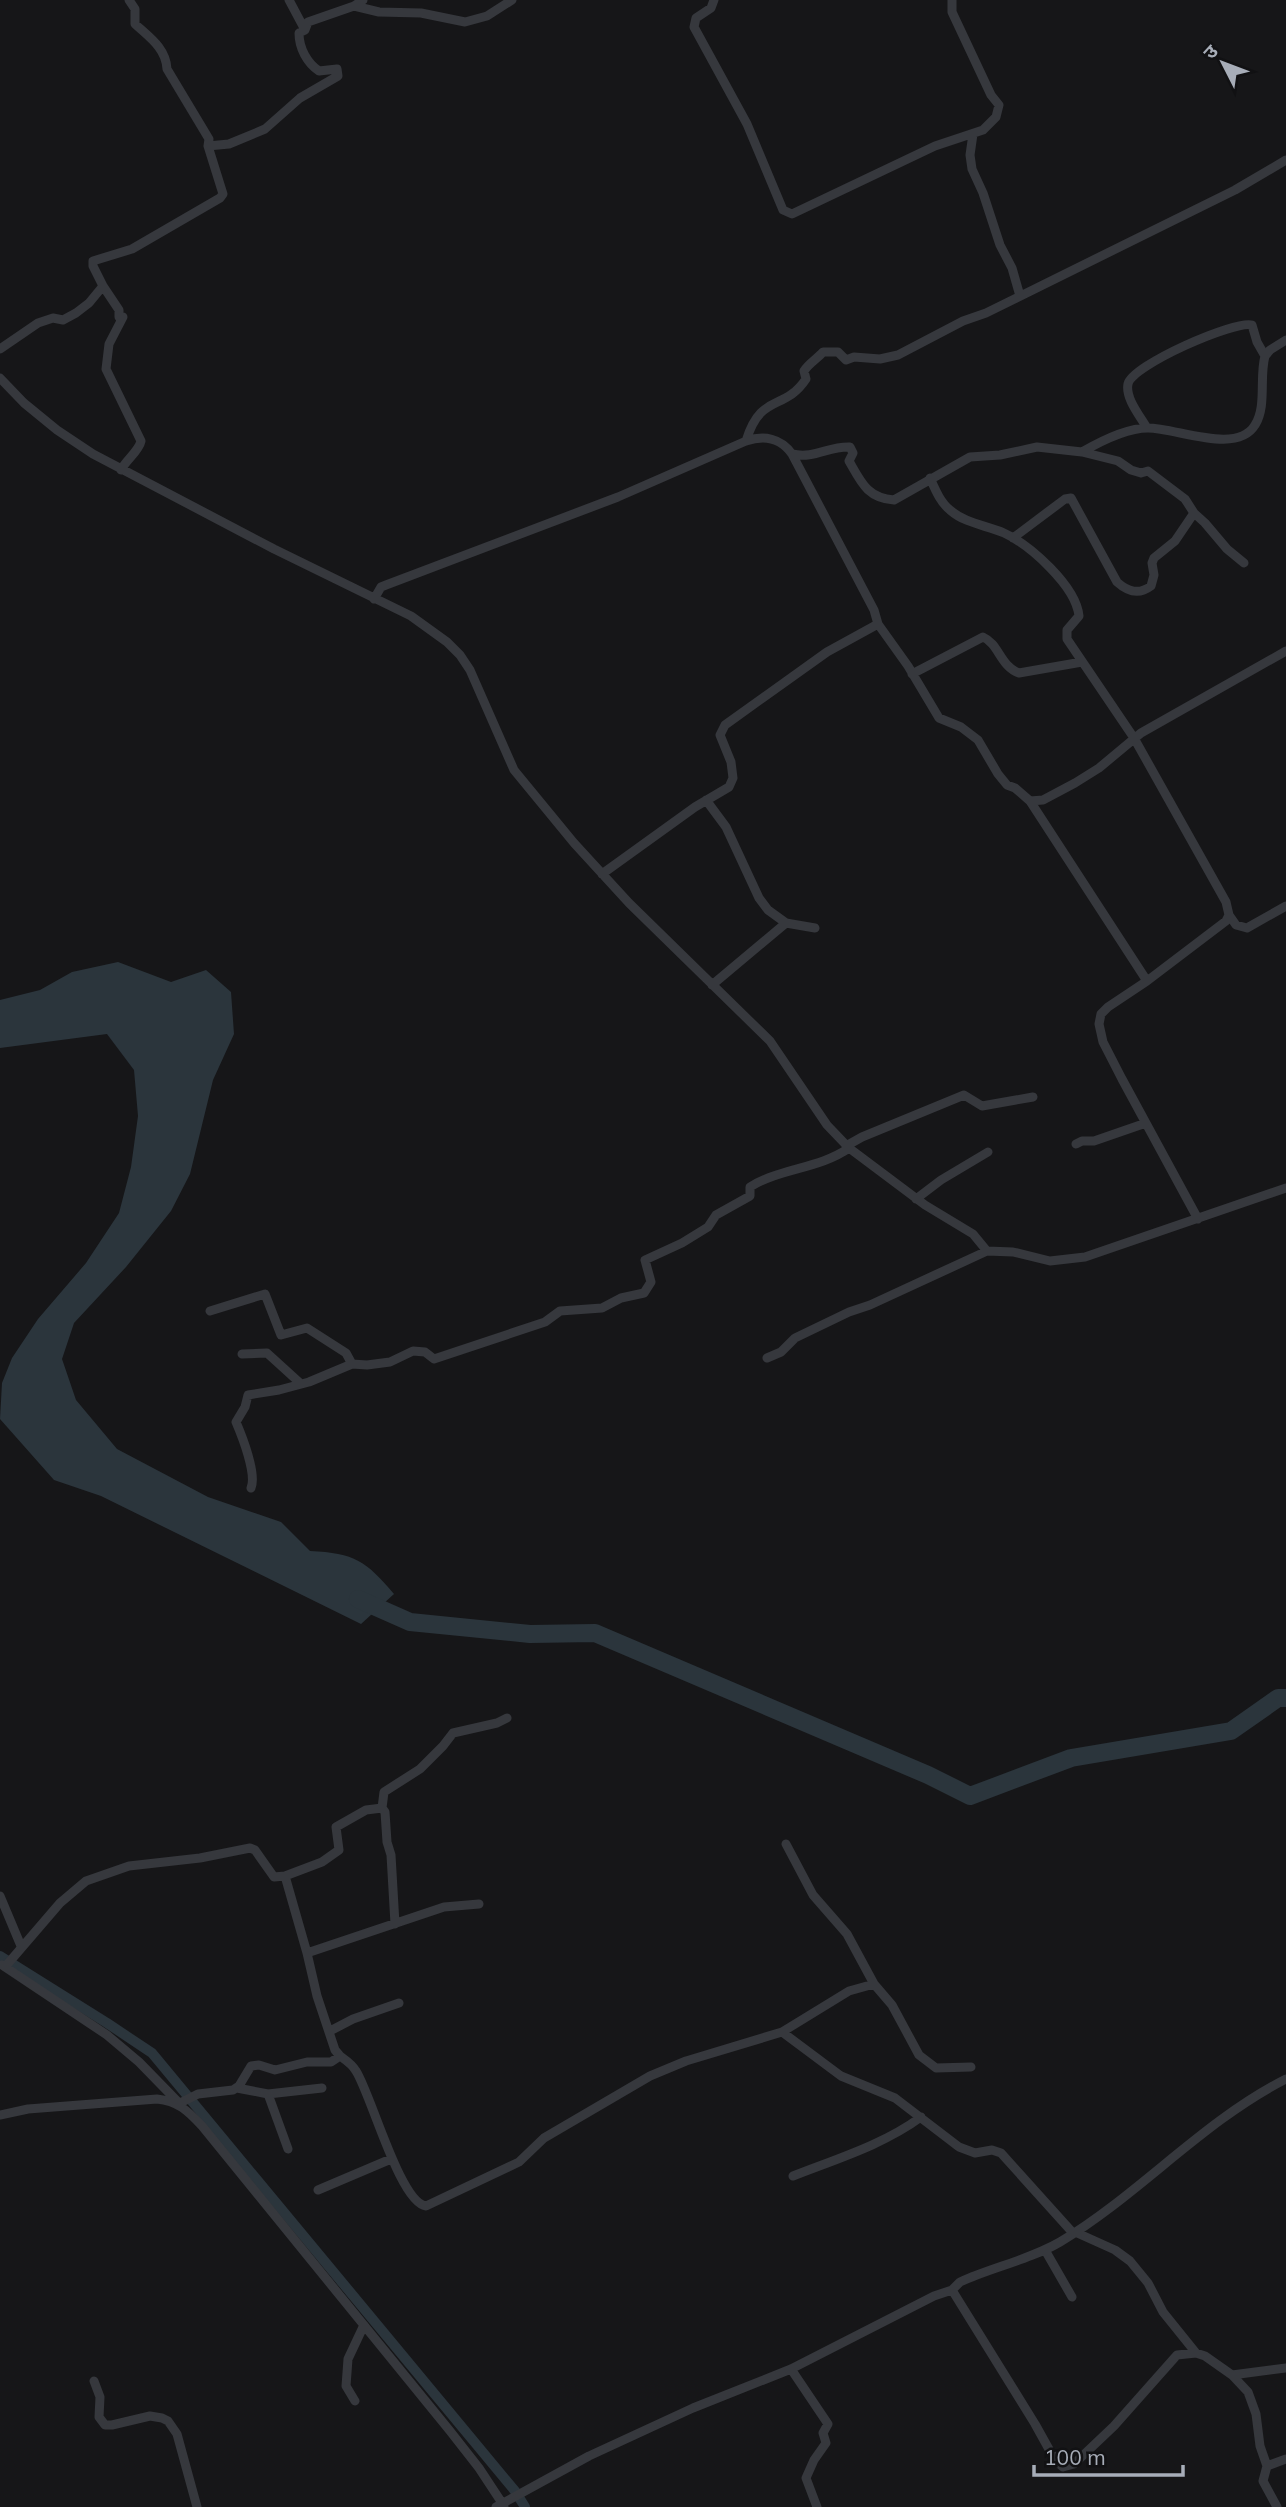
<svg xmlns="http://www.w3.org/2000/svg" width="1286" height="2507" font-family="Mulish,'Noto Sans Devanagari',sans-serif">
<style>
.water{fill:#2b353c}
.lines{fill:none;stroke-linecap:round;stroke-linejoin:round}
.canal{stroke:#2b353c;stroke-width:10}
.river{stroke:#2b353c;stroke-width:18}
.street{stroke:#36383d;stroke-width:9}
</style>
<rect width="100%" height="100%" fill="#161618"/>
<path class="water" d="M118,962L171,982L206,970L231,992L234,1034L213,1080L190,1174L171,1211L126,1267L74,1323L62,1359L76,1400L117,1449L208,1497L281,1522L310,1551C355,1553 366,1561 394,1594L361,1624L101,1496L54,1480L0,1419L2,1383L12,1358L38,1319L86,1263L119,1213L131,1167L138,1116L134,1070L107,1034L0,1048V1000L40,990L72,972Z"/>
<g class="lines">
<path class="canal" d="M0,1956L107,2023L152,2053L515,2491L525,2507"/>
<path class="river" d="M358,1599L410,1622L530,1634L595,1633L928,1775L970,1796L1071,1758L1231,1731L1278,1698H1286"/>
<path class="street" d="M129,0L135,9V24C149,37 166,48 167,69L209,139L208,146L229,144L265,129L300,98L338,76L337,69L319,71C307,63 299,48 299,33L305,30L308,22L354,6L363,0
M289,0L305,30
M714,0L711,8L696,18L694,27L747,124L783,210L792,214L935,146L983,130L996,117L999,105L991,95L952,12V0
M354,6L379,12L421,13L465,22L487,16L512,0
M973,134L970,155L972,169L983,193L1000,245L1012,268L1020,296
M103,286L119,310V317H123L109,344L106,369L141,441C139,451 126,460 121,470
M0,349L38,323L53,318L63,320L76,313L89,303L103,286L93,266V261L132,249L220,198L223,194L208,146
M0,378L24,403L57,430L93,454L274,549L411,616L447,642L460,655L470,670L514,770L574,843L629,903L770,1041L827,1125L849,1148L925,1205L973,1234L987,1251L1013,1252L1050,1261L1085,1257L1286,1188
M1147,428C1140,416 1125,398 1128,384C1132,365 1235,320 1252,325L1257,342L1265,356
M746,441C761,392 784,412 806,379L804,371C809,363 817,359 823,352H838L846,360L854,357L880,359L898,355L963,321L986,313L1235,190L1286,160
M1082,452C1101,441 1126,428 1148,428C1177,428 1237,455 1255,425C1267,406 1259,378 1265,356L1270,350L1286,340
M792,454C815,459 828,446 850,447L853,453L849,461C861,482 867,498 894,500L970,457L1000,455L1037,447L1082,452L1118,461L1131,470L1141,473L1148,471L1185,499L1194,513L1205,523L1227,549L1244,563
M930,478C935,489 940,502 950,510C966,524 986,525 1004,533C1030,545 1076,586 1079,616L1067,630V639L1134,738L1226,902L1229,915L1226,921L1147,981L1108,1007L1101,1014L1099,1024L1103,1042L1122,1079L1198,1219
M1013,538L1065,499L1071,498L1117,582C1128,592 1139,595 1151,586L1154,575L1152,563L1154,558L1175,541L1194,513
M374,599L381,587L386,585L618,497L746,441C764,435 781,438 792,454L874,610L878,624L908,666L939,718L961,727L978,740L998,774L1007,785L1015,788L1030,801L1043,800L1075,783L1099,768L1141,733L1286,651
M912,674L983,637C999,644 1000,666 1019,673L1082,662
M706,800L726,827L759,898L768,910L786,923L815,928
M1030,801L1147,981
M602,874L695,807L729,787L733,778L731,762L720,735L725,725L827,652L878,624
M1229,915L1236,925L1247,928L1286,906
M712,985L786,923
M1076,1144L1082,1141H1094L1146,1123
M846,1146L862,1137L964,1095L982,1106L1033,1097
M916,1199L941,1180L988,1152
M210,1311L265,1294L281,1335L307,1328L346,1353L352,1364
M242,1354L267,1353L300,1383
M767,1358L781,1352L795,1338L849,1312L870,1305L987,1251
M251,1488C257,1474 242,1436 236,1422L245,1407L248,1395L279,1390L309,1382L352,1364L367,1365L390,1362L413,1351L425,1352L434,1359L545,1322L560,1311L602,1308L621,1298L644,1293L651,1282L645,1260L682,1243L708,1227L716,1215L750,1196V1187C780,1168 819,1169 849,1148
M786,1844L813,1895L847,1934L874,1984L892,2005L919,2055L936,2068L971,2067
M285,1876L322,1862L339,1850L336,1827L366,1810L382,1808
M0,1896L21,1946
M395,1924L391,1855L387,1842L385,1812L382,1808L384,1792L420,1769L443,1746L453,1733L497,1723L507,1718
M307,1953L444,1907L479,1904
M2,1965L107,2035L139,2062L178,2102
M5,1967L60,1903L86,1881L129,1866L200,1858L250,1848L255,1850L274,1877L285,1876L307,1953L317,1996L335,2050L340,2056L331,2062H307L275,2070L259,2065L251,2066L239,2086L233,2090L198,2094L180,2103
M330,2031L353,2019L399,2003
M782,2032L849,1991L874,1984
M340,2056C347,2061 352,2064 356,2071C371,2094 400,2203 426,2206L519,2162L544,2138L650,2076L686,2061L782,2032L841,2076L895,2098L959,2147L975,2153L992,2150L1001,2153L1073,2233
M237,2088L268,2094L322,2088
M268,2094L288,2149
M0,2115L28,2109L157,2099C178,2101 188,2111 202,2126L450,2431L479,2468L504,2506
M793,2176C836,2159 883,2145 921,2117
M318,2190L391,2159
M1075,2232L1115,2250L1130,2261L1148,2283L1163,2312L1196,2353
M1045,2250L1072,2297
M952,2290L1035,2424L1055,2460L1063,2467L1074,2464L1114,2426L1177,2355L1196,2353L1205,2356L1232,2375L1248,2392L1256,2414L1260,2446L1267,2466L1263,2481L1277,2507
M791,2369L828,2424L823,2433L826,2443L814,2460L806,2478L817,2507
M1232,2375L1286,2368
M94,2381L100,2397L99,2417L105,2425H112L150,2416L162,2418L168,2421L177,2434L197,2507
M355,2401L346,2386L348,2359L364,2325
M1267,2466L1286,2459
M496,2507L589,2456L693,2408L791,2369L934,2296L952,2290L960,2282C993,2267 1029,2260 1060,2242C1140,2194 1203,2121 1286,2079"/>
</g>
<g transform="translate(1223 63) rotate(312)" stroke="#111113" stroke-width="5" paint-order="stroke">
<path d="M0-5L12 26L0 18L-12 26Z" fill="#a7adb8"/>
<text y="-10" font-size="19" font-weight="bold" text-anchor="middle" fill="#a7adb8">उ</text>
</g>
<path d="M1034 2465v10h149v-10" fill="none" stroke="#a7adb8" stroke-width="3.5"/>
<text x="1044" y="2465" font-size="21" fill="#a7adb8" stroke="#111113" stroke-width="5" paint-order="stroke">100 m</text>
</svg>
